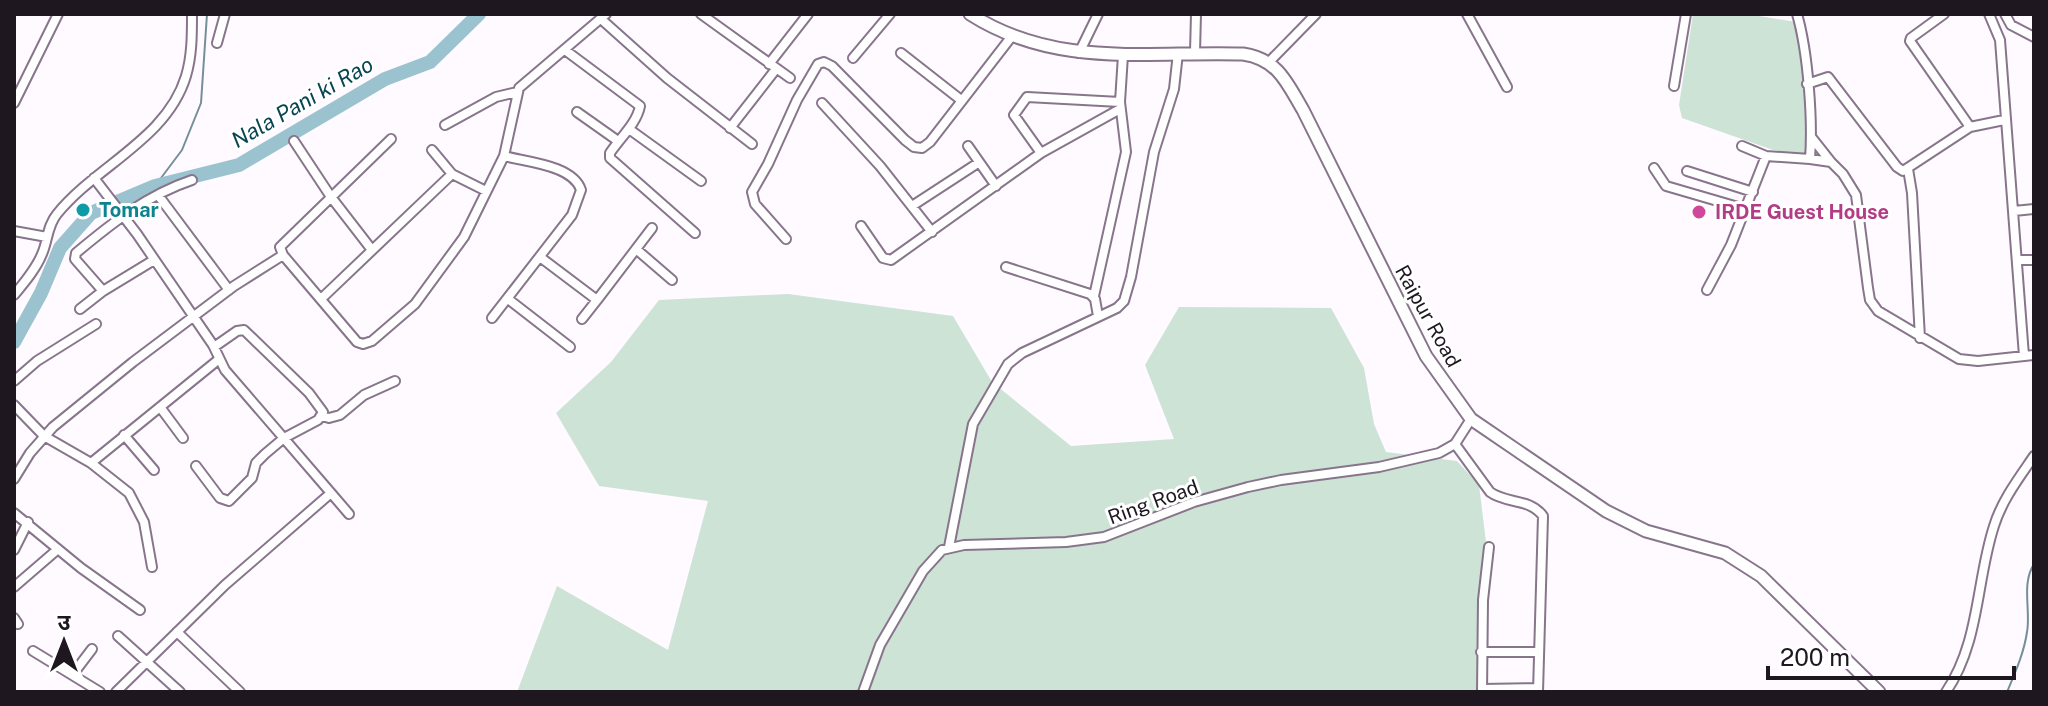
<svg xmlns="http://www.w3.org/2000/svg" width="2048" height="706" font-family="'Public Sans','Noto Sans Devanagari',sans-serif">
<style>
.green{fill:#cde3d5}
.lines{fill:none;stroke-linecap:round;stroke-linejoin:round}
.stream{stroke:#758f9a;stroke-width:2}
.river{stroke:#9ac3cf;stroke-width:14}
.minor-casing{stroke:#88758c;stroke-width:12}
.major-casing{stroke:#88758c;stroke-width:15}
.minor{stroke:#fff;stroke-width:8}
.major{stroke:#fff;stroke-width:11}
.culture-dot{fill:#0f9aa8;stroke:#fff;stroke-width:3}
.hotel-dot{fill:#d1479c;stroke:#fff;stroke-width:3}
.labels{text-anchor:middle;stroke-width:6;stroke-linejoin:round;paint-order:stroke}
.culture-label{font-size:20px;font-weight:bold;fill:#0d838f;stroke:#fff;text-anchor:start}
.hotel-label{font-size:20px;font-weight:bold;fill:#b23c85;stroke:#fff;text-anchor:start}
.street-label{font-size:20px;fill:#1e1720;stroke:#fff}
.water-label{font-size:22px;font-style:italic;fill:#064552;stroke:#fff}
</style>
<rect width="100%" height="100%" fill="#fefaff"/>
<path class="green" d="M1693,14H1747L1796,22L1801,50L1808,142L1804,155L1773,150L1682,118L1679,105Z
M788,294L953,316L992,382L1071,446L1174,439L1145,365L1179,307L1331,308L1364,368L1374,424L1386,452L1457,461L1479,485L1486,542L1476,692H517L557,586L668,650L708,501L599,486L556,413L611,362L659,300Z"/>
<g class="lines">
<path class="stream" d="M155,186L182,150L201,103L207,14
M2007,692C2015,673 2024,653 2027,632C2031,610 2021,584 2034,564"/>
<path class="river" d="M14,342L41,293L60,248L91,213L155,186L239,165L385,79L430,62L479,14"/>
<g class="minor-casing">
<path id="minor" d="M701,14L790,78
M1467,14L1507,87
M1797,14C1808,52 1813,120 1810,159L1831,162L1843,174L1856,195L1868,288L1870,300L1878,311L1959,359L1978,361L2034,355
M1944,14L1911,38L1910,41L1970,127
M1989,14L2000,40L2024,356
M2005,14L2011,25L2034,37
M601,19L667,78L752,144
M217,43L225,14
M565,50L640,106C637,123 620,138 610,153V158L695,233
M1195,52L1196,14
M901,53L961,100
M1079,53L1098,14
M853,58L890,14
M1269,62L1316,14
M769,64L808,14
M1807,84L1828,77L1897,167L1903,171L1970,127L2004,120
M1674,86L1686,14
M14,103L58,14
M822,103L880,166L932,232
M577,112L618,141
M445,125L496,97L517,92
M730,128L776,69
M629,129L701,181
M1812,138L1831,162
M391,139L280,247L283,255L357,342L363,344L372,341L415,304L464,237L504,156L519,88L606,14
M294,141L331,197L372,250
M968,146L996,186
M1742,146L1766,156L1810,159
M432,150L452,174L486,191
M1041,153L1120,109
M1654,168L1666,186L1745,209
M1908,169L1912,193L1920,338
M1687,171L1753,192
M94,178L137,234L213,345L225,370L331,493L225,585L116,692
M158,195L229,290
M912,206L978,163
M2014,211L2034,209
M861,226L883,258L891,260L1041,153L1014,115L1027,97L1120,102
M14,231L47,237
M786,239L755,204L752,192L768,164L797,100L818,64L824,62L832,66L905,140L914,147L922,148L930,142L1012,36
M636,249L672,280
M540,257L597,300L652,228
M2018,260H2034
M1006,267L1090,294L1095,299L1098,316
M1707,290L1731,245L1766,156
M103,291L154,260
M14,295C24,283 36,269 42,254C48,241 47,226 57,214C97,165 167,139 186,76C192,56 192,35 192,14
M1094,296L1126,152L1120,102L1123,55
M322,298L452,174
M508,299L570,347
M80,309L103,291L75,259L76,253C112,223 147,195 192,180
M492,318L572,215L581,190C573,165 526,162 504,156
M582,319L597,300
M14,381L37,361L96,324
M14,405L44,436L91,463L129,493L144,522L152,567
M160,407L183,438
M322,416L329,418L340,415L364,395L395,381
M124,435L154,470
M1455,444L1490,492C1506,504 1530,498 1543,516L1538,692
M91,463L218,360
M196,466L220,498L229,501L252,478L256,463L265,454L284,438L318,420L323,412L309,393L244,330L237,331L214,347
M14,479L30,453L53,427L133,362L234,286L283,255
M331,493L349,514
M14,513L81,568L140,610
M949,547L973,424L1008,364L1022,353L1117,308L1124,301L1131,277L1154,152L1174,89L1178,53
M14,550L28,522
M14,587L58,549
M14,618L18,624
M177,632L240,692
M118,636L180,692
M33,651L100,692
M1481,652H1538
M73,674L92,649
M1482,689L1538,688
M863,692L880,645L923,571L942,550L964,545L1066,542L1104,537L1194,502L1248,487L1281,480L1379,467L1439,453L1455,444L1471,419
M1482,692L1483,600L1489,547
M1946,692C1980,642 1976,581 1994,526C2002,500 2019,478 2034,456"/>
</g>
<g class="major-casing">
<path id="major" d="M970,14C1056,69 1147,51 1243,54C1278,59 1287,83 1303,110L1426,356L1471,419L1606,511L1646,531L1725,553L1761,576L1879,692"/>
</g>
<use href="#minor" class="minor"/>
<use href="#major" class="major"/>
</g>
<circle class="culture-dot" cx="83" cy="210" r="8"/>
<circle class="hotel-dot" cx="1699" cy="212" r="8"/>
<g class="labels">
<g class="culture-label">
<text x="99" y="217">Tomar</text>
</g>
<g class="hotel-label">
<text x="1715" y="219">IRDE Guest House</text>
</g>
<g class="street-label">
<text transform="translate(1428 316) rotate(61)" y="7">Raipur Road</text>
<text transform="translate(1153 502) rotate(-20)" y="7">Ring Road</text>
</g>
<g class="water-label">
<text transform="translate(302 102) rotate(-30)" y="8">Nala Pani ki Rao</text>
</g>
</g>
<rect width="2048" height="706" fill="none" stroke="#1e1720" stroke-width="32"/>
<g transform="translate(64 642)" stroke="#ffffff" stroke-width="6" paint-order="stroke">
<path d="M0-6L14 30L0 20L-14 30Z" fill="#1e1720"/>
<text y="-12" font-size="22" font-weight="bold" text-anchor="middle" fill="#1e1720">उ</text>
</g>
<path d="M1768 666v12h246v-12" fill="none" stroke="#1e1720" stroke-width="4"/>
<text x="1780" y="666" font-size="24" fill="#1e1720" stroke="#ffffff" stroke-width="6" paint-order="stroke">200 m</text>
</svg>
